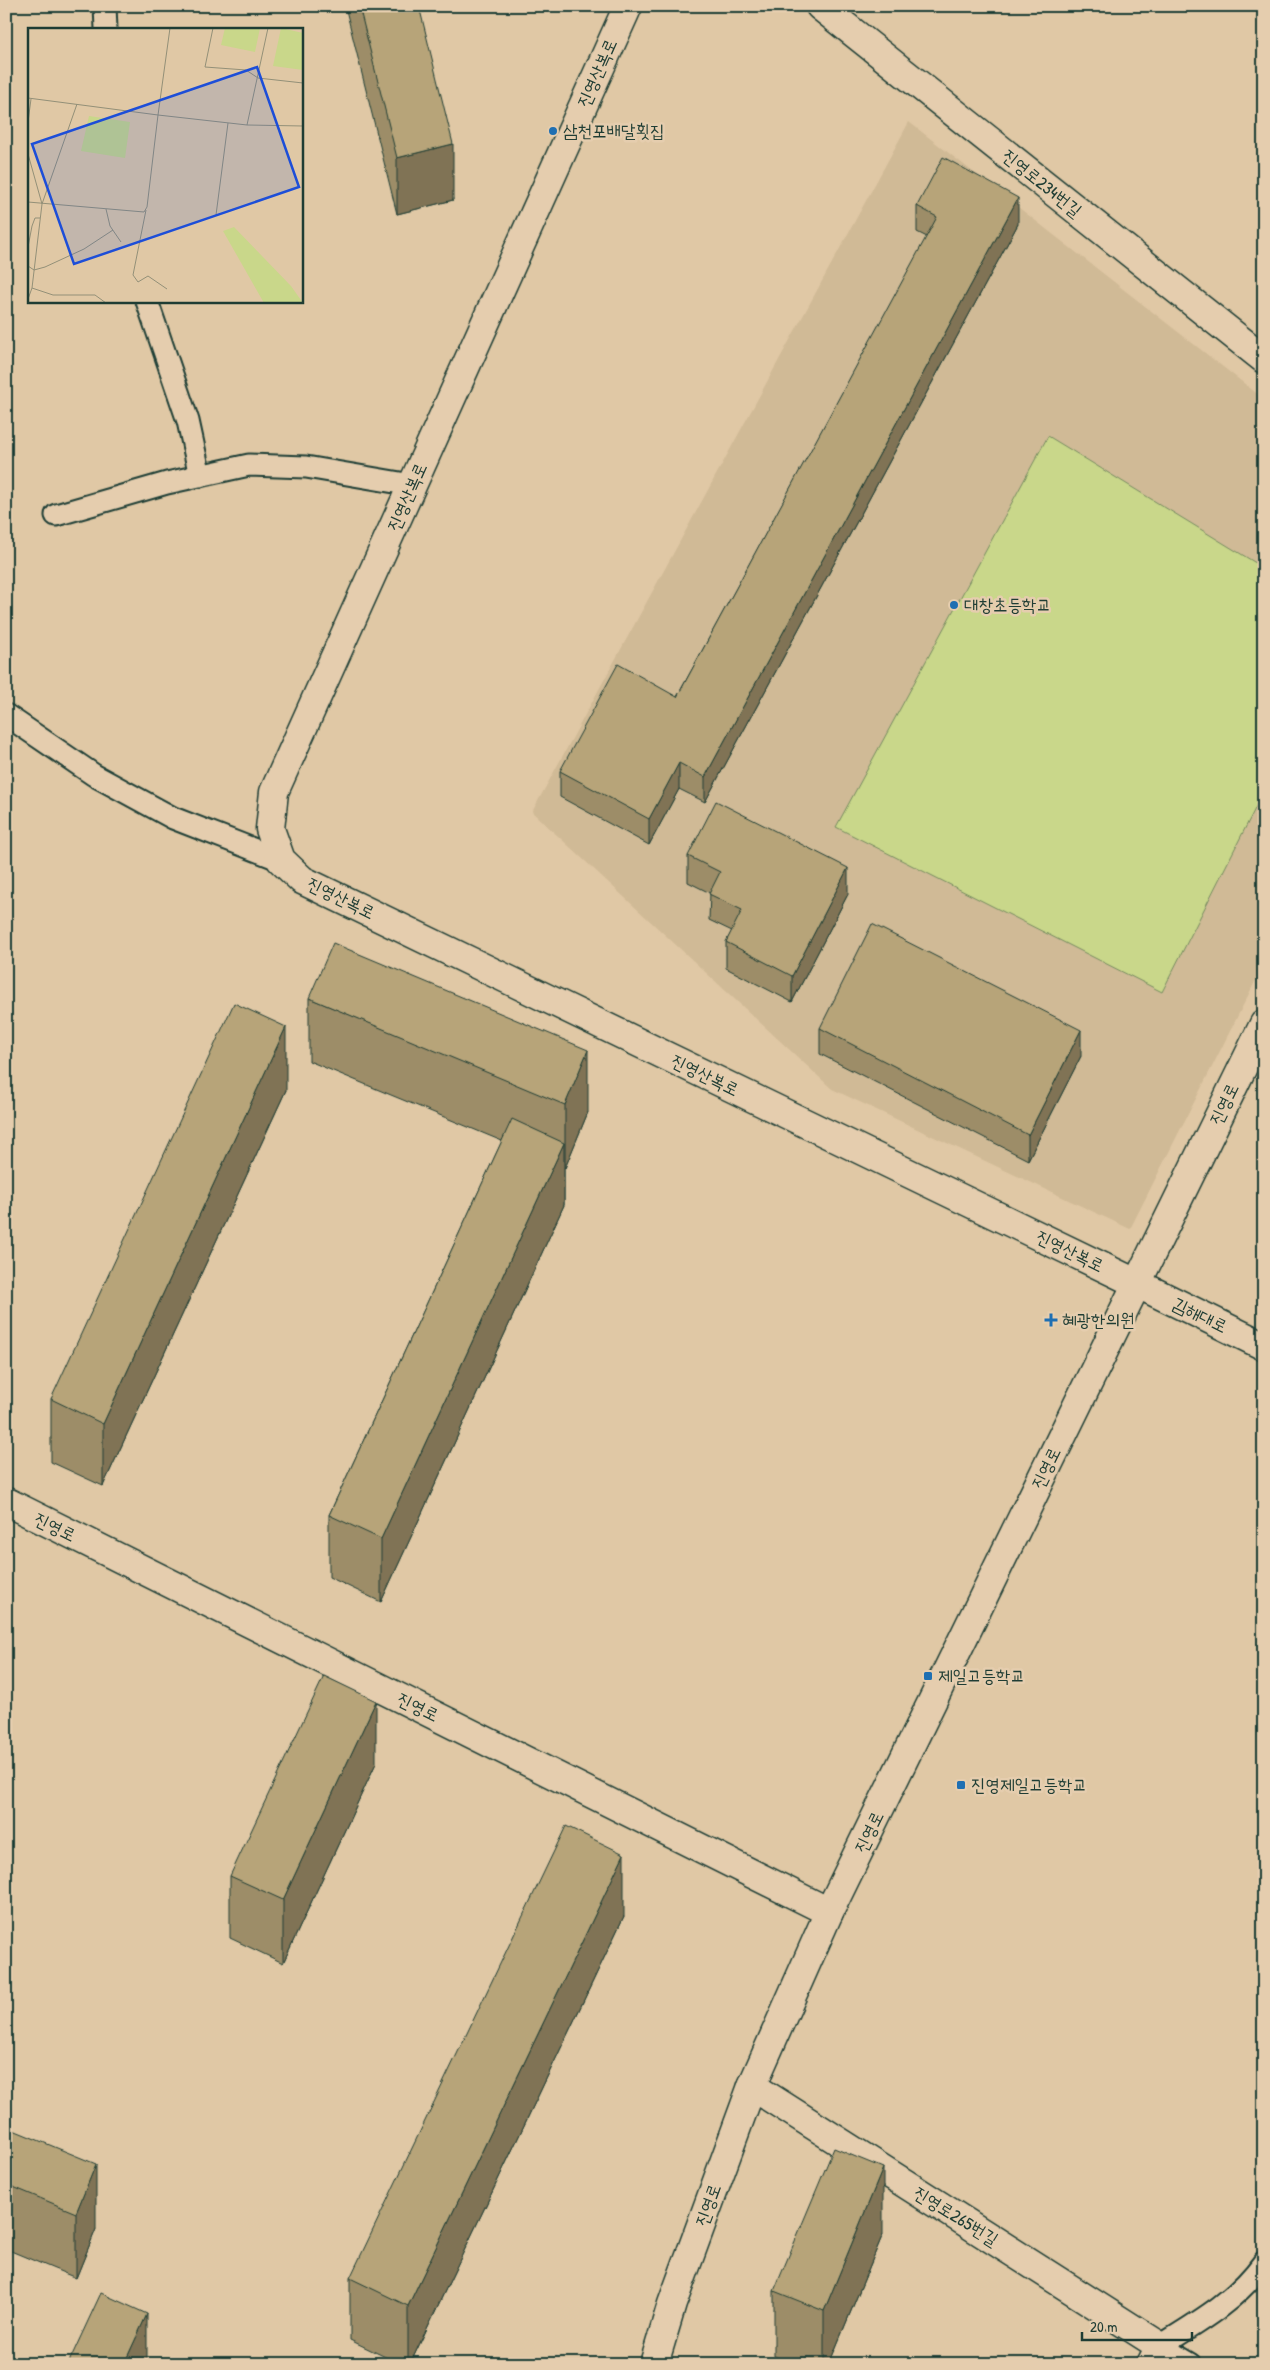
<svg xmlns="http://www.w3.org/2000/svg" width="1270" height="2370" font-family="'Patrick Hand','Poor Story',sans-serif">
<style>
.built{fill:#d0ba96}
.green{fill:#c9d78a;stroke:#748a5f}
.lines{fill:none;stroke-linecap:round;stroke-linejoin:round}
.lane-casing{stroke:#1f3d34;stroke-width:25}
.street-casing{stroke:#1f3d34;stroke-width:31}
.secondary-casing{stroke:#1f3d34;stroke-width:31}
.lane{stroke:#e5cdae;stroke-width:21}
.street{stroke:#e5cdae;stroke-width:28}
.secondary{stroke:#e5cdae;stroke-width:28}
.wall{fill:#9d8d68;stroke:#1f3d34}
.shaded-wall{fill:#807355;stroke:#1f3d34}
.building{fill:#b7a479;stroke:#1f3d34}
.poi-dot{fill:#1f6fb2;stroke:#e5cdae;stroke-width:2}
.labels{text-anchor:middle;stroke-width:5;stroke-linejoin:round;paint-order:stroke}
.street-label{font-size:18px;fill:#1f3d34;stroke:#e5cdae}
.poi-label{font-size:18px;fill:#1f3d34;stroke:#e5cdae;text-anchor:start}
.inset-road{fill:none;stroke:#939078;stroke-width:1}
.view{fill:#1d4ed8;fill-opacity:0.15;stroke:#1d4ed8;stroke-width:2.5}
.inset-edge{fill:none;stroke:#1f3d34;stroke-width:2.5}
</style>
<rect width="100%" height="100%" fill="#e0c8a5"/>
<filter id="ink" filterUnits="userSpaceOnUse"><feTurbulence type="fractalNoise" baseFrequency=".02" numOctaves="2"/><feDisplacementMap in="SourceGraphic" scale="10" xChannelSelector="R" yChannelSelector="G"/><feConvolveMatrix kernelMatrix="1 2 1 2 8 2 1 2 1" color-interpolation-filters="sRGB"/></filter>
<g filter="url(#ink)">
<path class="built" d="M909,122L1264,399V964L1130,1229L832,1089L532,812Z"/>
<path class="green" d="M1048,436L1264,568V791L1162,992L836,827Z"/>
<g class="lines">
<g class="lane-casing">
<path id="lane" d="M105,6L106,29
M147,301L188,421L200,476
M56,515L167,483L249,465L306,467L412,485
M6,715L94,775L173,818L281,860
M1191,2364L1160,2346C1199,2322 1237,2300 1264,2262"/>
</g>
<g class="street-casing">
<path id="street" d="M820,6L1264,359
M1136,1283L1264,1346
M7,1502L829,1912
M752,2086L1160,2346L1151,2364"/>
</g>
<g class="secondary-casing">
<path id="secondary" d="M628,6L274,792L270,829L281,860L302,880L1136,1283
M654,2364L672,2304L752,2086L829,1912L1264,1024"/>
</g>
<use href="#lane" class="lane"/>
<use href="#street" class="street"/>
<use href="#secondary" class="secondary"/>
</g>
<path class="wall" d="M345,6H419L453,200L397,214Z
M917,206L1018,224L705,802L679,789L649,845L560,797V771L677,697L927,237L917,232Z
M688,856L848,894L792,1002L726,968V942L732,931L709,920L710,893L688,882Z
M309,998L588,1112L565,1168L564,1167V1205L381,1602L329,1577V1515L502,1141L309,1061Z
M820,1028L1081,1056L1028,1160L820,1054Z
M286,1090L103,1486L51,1462V1399Z
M376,1763L283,1963L230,1938V1876Z
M624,1916L410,2364H400L350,2340V2278Z
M6,2127L96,2229L76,2278L6,2249Z
M883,2234L829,2364H793L774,2356V2291Z"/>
<path class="shaded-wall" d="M453,144V200L397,214V158Z
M1018,198V224L705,802V777Z
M679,763V789L649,845V819Z
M848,868V894L792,1002V976Z
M286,1027V1090L103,1486V1424Z
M1081,1030V1056L1028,1160V1135Z
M588,1050V1112L565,1168V1105Z
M564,1143V1205L381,1602V1539Z
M376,1701V1763L283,1963V1900Z
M624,1854V1916L410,2364H408V2306Z
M96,2164V2229L76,2278V2213Z
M883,2168V2234L829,2364H824V2311Z
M147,2314V2364H124Z"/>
<path class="building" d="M359,6H419L453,144L397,158Z
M943,157L1018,198L705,777L679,763L649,819L560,771L618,664L677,697L937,217L917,206Z
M716,801L848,868L792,976L726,942L742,910L709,894L720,872L688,856Z
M872,924L1081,1030L1028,1135L820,1028Z
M333,943L588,1050L565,1105L309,998Z
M234,1003L286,1027L103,1424L51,1399Z
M512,1119L564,1143L381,1539L329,1515Z
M324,1676L376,1701L283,1900L230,1876Z
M566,1826L624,1854L408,2306L350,2278Z
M6,2127L96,2164L76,2213L6,2184Z
M834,2148L883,2168L824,2311L774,2291Z
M101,2293L147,2314L124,2364H68Z"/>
</g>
<g class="poi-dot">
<circle cx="553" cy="131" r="5"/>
<circle cx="954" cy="605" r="5"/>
<path d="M1048.5 1312.5h5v5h5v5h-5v5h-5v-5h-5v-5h5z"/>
<rect x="923" y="1671" width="10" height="10" rx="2.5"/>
<rect x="956" y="1780" width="10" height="10" rx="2.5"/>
</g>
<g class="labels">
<g class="street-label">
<text transform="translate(597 73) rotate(-66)" y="6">진영산복로</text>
<text transform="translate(1042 183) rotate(39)" y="6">진영로234번길</text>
<text transform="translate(407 497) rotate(-66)" y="6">진영산복로</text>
<text transform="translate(341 898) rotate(26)" y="6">진영산복로</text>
<text transform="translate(705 1075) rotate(26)" y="6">진영산복로</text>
<text transform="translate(1224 1104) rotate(-64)" y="6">진영로</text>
<text transform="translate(1070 1251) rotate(26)" y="6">진영산복로</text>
<text transform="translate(1200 1315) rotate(26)" y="6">김해대로</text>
<text transform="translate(1046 1468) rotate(-64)" y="6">진영로</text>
<text transform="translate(55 1527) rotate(26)" y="6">진영로</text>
<text transform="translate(418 1707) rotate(26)" y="6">진영로</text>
<text transform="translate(869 1832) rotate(-64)" y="6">진영로</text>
<text transform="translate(708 2205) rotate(-70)" y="6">진영로</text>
<text transform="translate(956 2216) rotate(32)" y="6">진영로265번길</text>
</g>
<g class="poi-label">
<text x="563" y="137">삼천포배달횟집</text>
<text x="964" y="611">대창초등학교</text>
<text x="1062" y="1326">혜광한의원</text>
<text x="938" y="1682">제일고등학교</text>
<text x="971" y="1791">진영제일고등학교</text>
</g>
</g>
<g transform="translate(28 28)">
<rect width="275" height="275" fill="#e0c8a5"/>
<path d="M197,0H232L227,24L193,17ZM253,0L275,5V42L245,38ZM61,88L102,94L97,130L53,123ZM206,199L263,258L275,275H236L195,203Z" fill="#c9d78a"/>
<path class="inset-road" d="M185,0L177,39L218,42L230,50L275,55M0,70L130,87L142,0M0,94L3,71M219,97L240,0M0,126L14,176M0,174L116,184L119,179L130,87L219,97L275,98M78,181L82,198L93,214M118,182L105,247L110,254L120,248L139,261M188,187L200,95M0,219L4,198L7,190H12M0,238L6,242L17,239L56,221L85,202M4,260L25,267H67L78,275M0,271L4,260L14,176L49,76"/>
<path class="view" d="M229,39L271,159L46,236L4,116Z"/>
<rect width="275" height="275" class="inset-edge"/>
</g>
<rect width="1270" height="2370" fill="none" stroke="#e5cdae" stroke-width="25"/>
<rect x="12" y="12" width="1245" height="2345" fill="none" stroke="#1f3d34" stroke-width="2" filter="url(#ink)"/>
<path d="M1082 2332v8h110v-8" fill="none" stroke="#1f3d34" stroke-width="2.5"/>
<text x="1090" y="2332" font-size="15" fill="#1f3d34" stroke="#e5cdae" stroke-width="4" paint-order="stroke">20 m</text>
</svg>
